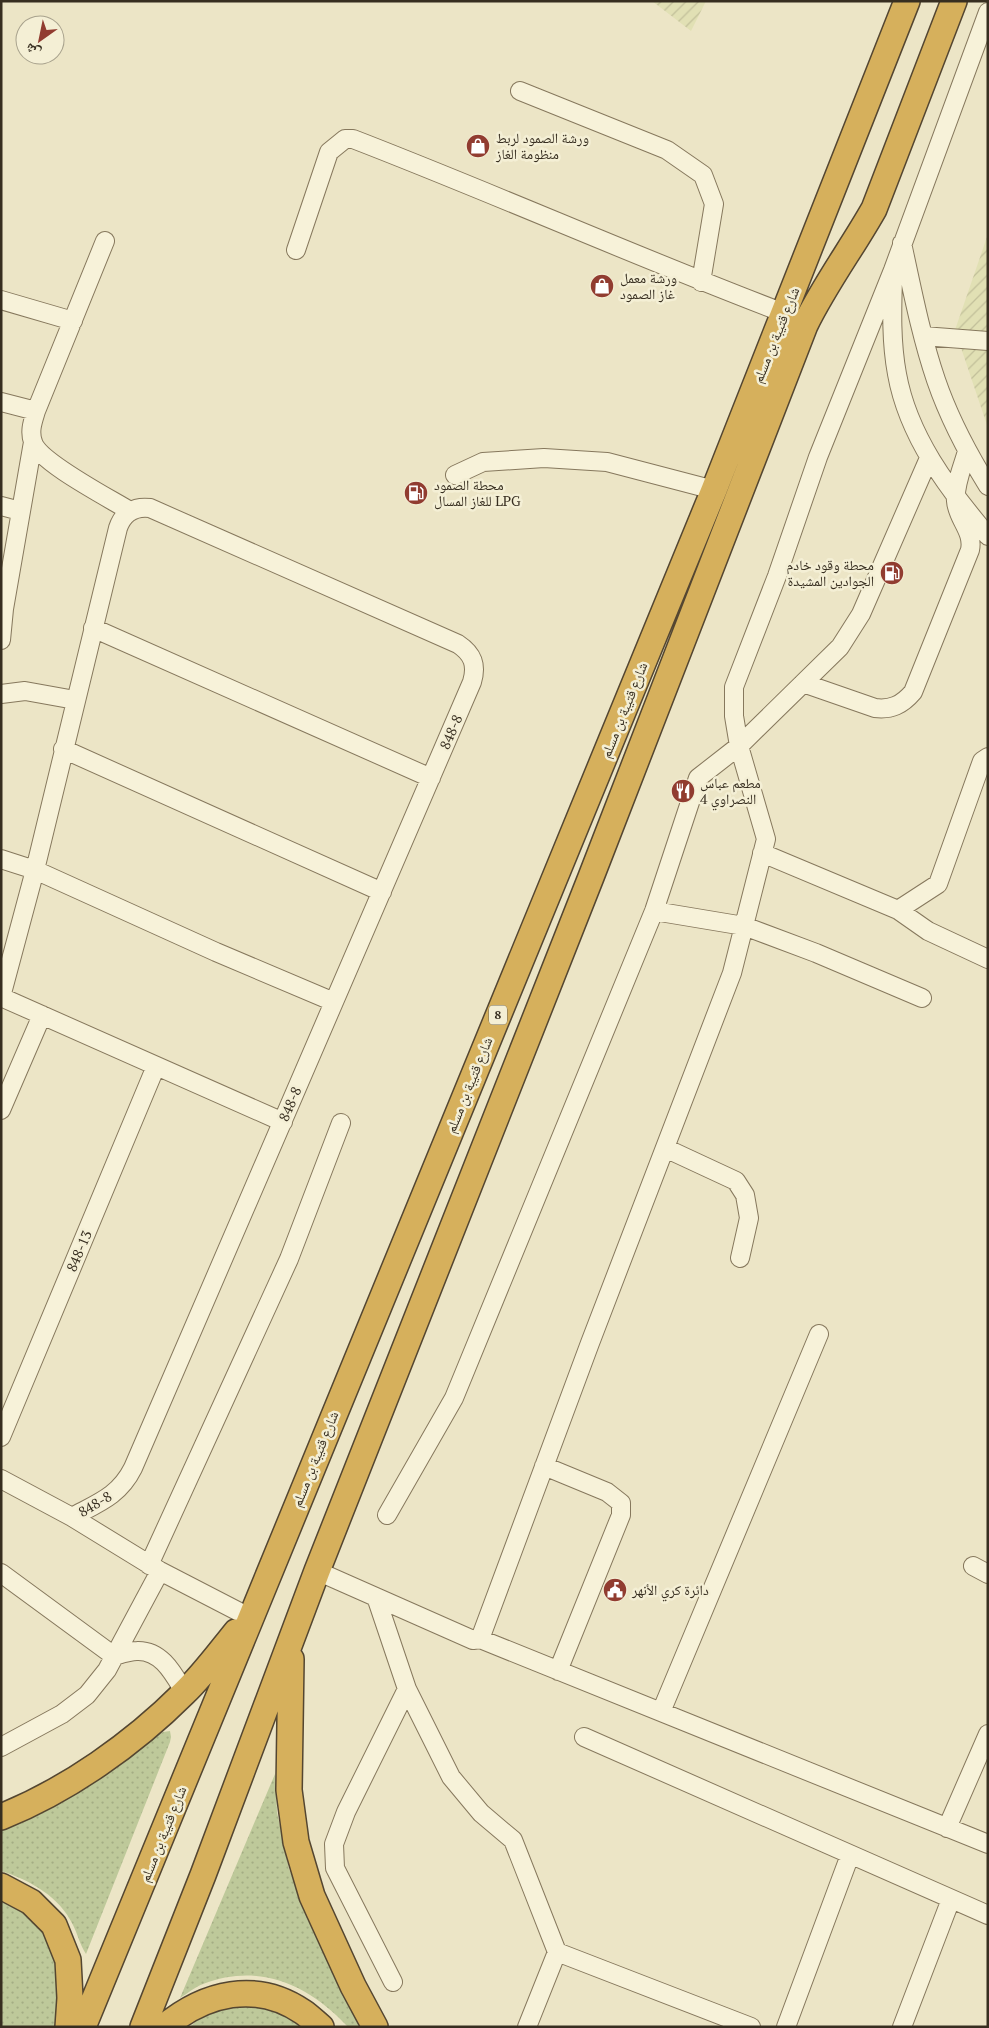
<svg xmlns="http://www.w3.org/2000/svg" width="989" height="2028" font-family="'PT Serif','Noto Naskh Arabic',serif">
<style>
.farmland{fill:url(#farmland-furrows)}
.grass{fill:url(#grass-dots)}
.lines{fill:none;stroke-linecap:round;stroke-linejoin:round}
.minor-casing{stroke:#86785d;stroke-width:20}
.highway-casing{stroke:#544631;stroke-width:28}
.minor{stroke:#f7f2d9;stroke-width:18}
.highway{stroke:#d6b05c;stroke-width:25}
.labels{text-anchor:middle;stroke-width:5;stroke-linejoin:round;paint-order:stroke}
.shield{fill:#f4efd5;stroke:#706856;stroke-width:1}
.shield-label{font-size:12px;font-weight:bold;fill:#372e20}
.poi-label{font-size:14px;fill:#372e20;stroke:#f4efd5;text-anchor:start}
.street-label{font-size:14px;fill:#372e20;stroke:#f4efd5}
</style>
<defs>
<pattern id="farmland-furrows" width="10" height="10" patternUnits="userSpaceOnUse" patternTransform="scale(1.25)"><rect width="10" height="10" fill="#e1e0b4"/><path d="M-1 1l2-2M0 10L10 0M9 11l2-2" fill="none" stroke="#c2c09a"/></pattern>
<pattern id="grass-dots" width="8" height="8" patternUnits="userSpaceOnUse" patternTransform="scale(1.25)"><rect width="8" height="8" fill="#bec99a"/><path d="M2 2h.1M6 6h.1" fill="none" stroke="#a4ad84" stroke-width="1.8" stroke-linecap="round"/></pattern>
</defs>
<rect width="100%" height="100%" fill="#ece5c6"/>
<path class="farmland" d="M652,1H706L691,31Z
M988,234V428L955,330Z"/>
<path class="grass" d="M170,1731L171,1737L170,1742L86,1954C80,1945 78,1935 73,1925C60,1897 30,1880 1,1871V1826L56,1800L122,1764L155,1737L163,1732Z
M275,1774L277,1812L289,1869L325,1956L362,2027H348C309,1985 260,1962 203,1984C195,1987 188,1993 180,1998Z
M1,1899L13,1903L42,1924L62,1958L58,2027H1Z
M263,2001L312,2027H190L207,2011Z"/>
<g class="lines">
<g class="minor-casing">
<path id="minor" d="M520,91L667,150L703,175L714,204L701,282
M105,241L36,411C33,421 29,431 33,442C39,462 109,498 130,511
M902,243C912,289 921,336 936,380C949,418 967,452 988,486
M296,250L329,152L345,139H353C498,195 639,258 784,313
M893,278C892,310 891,342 897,374C908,436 948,489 988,536
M1,300L73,321
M923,336L988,341
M1,402L36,411
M455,475L483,462L544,458L607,462L714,490
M1,506L20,511
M93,628L431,778
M1,640L4,609L33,442
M803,683L875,708C891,710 902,705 913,692L970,550C974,531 957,519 956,501C954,486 963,466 967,451
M1,694L25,691L75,700
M63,749L382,892
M762,853L898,910L928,931L988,959
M1,859L35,870L216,952L334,1002
M898,910L938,884L982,761L988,757
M654,911L744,926L816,953L922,998
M1,997L35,870L118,528C123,513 134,506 150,508L458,644C473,654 477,665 472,682L133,1468C119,1496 98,1503 72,1517
M1,997L283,1122
M1,1110L42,1015
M665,1148L736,1181L745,1195L749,1218L740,1258
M1,1437L156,1066
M544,1466L607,1492L621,1503V1515L558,1671
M1,1479L72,1517L160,1571L249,1617
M387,1515L454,1398L654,911L698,778L739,746L840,647L861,614L929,458
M149,1565L289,1259L341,1123
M973,1566L988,1574
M317,1571L473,1640L480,1639L988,1844
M1,1573L114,1656C121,1654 130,1651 137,1651C162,1650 174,1675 185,1693
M376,1597L407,1689L451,1777L481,1813L513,1840L557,1952L751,2027
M480,1639L590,1343L732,973L766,839L739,746L734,716V687L777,576L818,457L893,270L988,12
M661,1712L819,1334
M584,1737L988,1915
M1,1747L62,1714L87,1695L107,1670L160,1571
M947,1828L988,1734
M393,1982L335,1868L334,1844L346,1812L407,1689
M527,2027L557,1952
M786,2027L850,1855
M902,2027L951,1899"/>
</g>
<g class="highway-casing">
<path id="highway" d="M291,1659L289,1790L296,1842L312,1896L353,1986L375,2027
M1,1817C68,1790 133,1744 184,1693C203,1675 219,1653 236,1632
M1,1886L31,1902L54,1925L68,1960L70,1998L68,2027
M83,2027L714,490L907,1
M143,2027L203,1875L317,1571L591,877L805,325C825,284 852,248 874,209L954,1
M164,2027C205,1993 256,1980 303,2012C309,2016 315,2022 321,2027"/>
</g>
<use href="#minor" class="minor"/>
<use href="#highway" class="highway"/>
</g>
<defs>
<g id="shop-disc" transform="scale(1.25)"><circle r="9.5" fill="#913c30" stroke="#f4efd5"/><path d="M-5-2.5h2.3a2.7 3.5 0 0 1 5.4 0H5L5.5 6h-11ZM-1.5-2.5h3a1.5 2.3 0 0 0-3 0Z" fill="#fff"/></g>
<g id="fuel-disc" transform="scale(1.25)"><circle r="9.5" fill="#913c30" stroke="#f4efd5"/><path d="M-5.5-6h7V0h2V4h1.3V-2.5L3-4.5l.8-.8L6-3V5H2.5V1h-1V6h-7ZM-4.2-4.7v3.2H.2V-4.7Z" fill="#fff"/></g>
<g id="restaurant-disc" transform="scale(1.25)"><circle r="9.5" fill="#913c30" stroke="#f4efd5"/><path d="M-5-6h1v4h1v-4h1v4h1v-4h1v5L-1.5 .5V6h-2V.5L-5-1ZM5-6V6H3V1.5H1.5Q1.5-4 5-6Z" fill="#fff"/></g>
<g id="civic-disc" transform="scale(1.25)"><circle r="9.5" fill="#913c30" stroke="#f4efd5"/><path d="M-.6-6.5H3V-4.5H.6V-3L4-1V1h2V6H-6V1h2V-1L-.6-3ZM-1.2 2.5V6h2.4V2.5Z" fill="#fff"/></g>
</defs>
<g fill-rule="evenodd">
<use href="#shop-disc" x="478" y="146"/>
<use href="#shop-disc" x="602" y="286"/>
<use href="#fuel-disc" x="416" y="493"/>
<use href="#fuel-disc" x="892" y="573"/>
<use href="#restaurant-disc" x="683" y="791"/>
<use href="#civic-disc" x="615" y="1590"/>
</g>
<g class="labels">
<rect class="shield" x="489" y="1005.5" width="18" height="19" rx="4"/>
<g class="shield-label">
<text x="498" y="1019">8</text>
</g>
<g class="poi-label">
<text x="496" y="143">ورشة الصمود لربط<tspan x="496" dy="16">منظومة الغاز</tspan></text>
<text x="620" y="283">ورشة معمل<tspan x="620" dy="16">غاز الصمود</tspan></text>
<text x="434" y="490">محطة الصمود<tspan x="434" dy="16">للغاز المسال LPG</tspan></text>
<text x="874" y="570" text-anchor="end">محطة وقود خادم<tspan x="874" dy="16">الجوادين المشيدة</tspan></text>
<text x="700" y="788">مطعم عباس<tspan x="700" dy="16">النصراوي 4</tspan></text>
<text x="632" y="1595">دائرة كري الأنهر</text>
</g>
<g class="street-label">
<text transform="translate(776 335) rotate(-68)" y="5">شارع قتيبة بن مسلم</text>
<text transform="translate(624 710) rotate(-68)" y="5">شارع قتيبة بن مسلم</text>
<text transform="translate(451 732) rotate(-67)" y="5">848-8</text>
<text transform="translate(469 1085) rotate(-68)" y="5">شارع قتيبة بن مسلم</text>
<text transform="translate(290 1104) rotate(-67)" y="5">848-8</text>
<text transform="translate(79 1251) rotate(-67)" y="5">848-13</text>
<text transform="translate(315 1459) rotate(-68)" y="5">شارع قتيبة بن مسلم</text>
<text transform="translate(95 1504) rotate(-31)" y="5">848-8</text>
<text transform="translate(163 1834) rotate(-68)" y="5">شارع قتيبة بن مسلم</text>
</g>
</g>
<rect width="989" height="2028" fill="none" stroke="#372e20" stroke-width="5"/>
<g transform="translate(40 40) rotate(213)"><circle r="24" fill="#f4efd5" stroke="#a8a28d"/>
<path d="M0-4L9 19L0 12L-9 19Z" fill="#913c30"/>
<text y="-8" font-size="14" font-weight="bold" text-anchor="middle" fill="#372e20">ش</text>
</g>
</svg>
